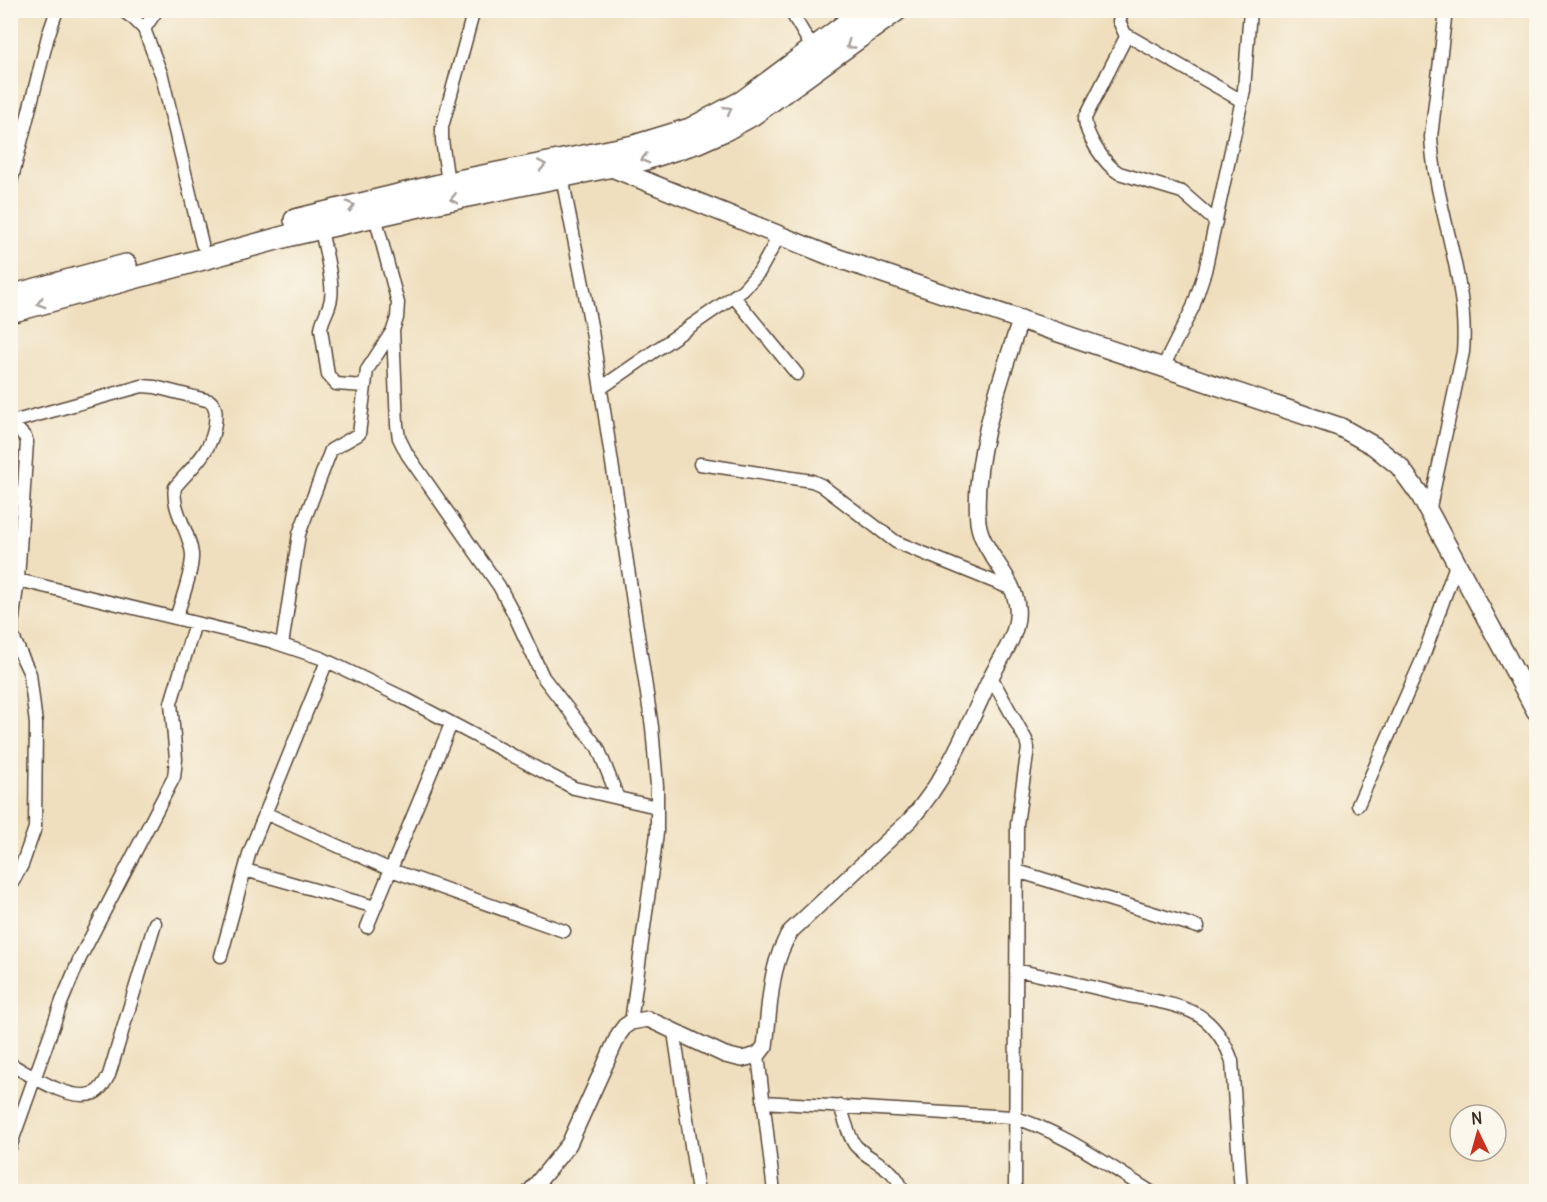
<svg xmlns="http://www.w3.org/2000/svg" width="1547" height="1202" font-family="Delius,sans-serif">
<style>
.lines{fill:none;stroke-linecap:round;stroke-linejoin:round}
.minor-casing{stroke:#564536;stroke-width:15}
.tertiary-casing{stroke:#564536;stroke-width:18}
.secondary-casing{stroke:#564536;stroke-width:21}
.trunk-casing{stroke:#564536;stroke-width:24}
.minor{stroke:#fff;stroke-width:12}
.tertiary{stroke:#fff;stroke-width:15}
.secondary{stroke:#fff;stroke-width:18}
.trunk{stroke:#fff;stroke-width:21}
.oneway{stroke:#a79f9a}
</style>
<rect width="100%" height="100%" fill="#fbf7ec"/>
<filter id="ink" filterUnits="userSpaceOnUse"><feTurbulence type="fractalNoise" baseFrequency=".0167" numOctaves="2"/><feDisplacementMap in="SourceGraphic" scale="12" xChannelSelector="R" yChannelSelector="G"/><feConvolveMatrix kernelMatrix="1 2 1 2 8 2 1 2 1" color-interpolation-filters="sRGB"/></filter>
<filter id="wash" filterUnits="userSpaceOnUse"><feTurbulence type="fractalNoise" baseFrequency=".008" numOctaves="4" result="noise"/><feDisplacementMap in="SourceGraphic" scale="24" xChannelSelector="R" yChannelSelector="G"/><feGaussianBlur stdDeviation="1.35" result="paint"/><feColorMatrix in="noise" values="0 0 0 0 0 0 0 0 0 0 0 0 0 0 0 0 0 1.4 0 .05"/><feComposite in="paint" operator="in"/></filter>
<g filter="url(#wash)">
<rect width="100%" height="100%" fill="#efdfbe"/>
</g>
<g filter="url(#ink)">
<g class="lines">
<g class="minor-casing">
<path id="minor" d="M122,10L134,19L144,29L162,76L202,244
M790,10L813,49
M1123,10L1119,21L1125,34L1242,101
M144,29L157,10
M1127,35L1085,118C1085,135 1105,165 1119,173L1182,192L1216,222
M562,177L592,331L652,727L657,786V833L631,1022
M448,183L442,140V127L474,10
M10,186L48,36L57,10
M321,229C324,247 334,281 331,298C330,309 322,318 321,329L328,375L336,384L364,386
M734,297L797,374
M393,330L397,425L399,438L407,454L499,586L513,612L543,677L598,748L618,798
M1163,367L1193,307L1205,271L1244,90L1250,10
M601,388L743,290L759,272L779,236
M10,421L25,437L27,442L18,579L12,625V635L30,674L36,724L35,828L22,865L10,887
M12,422L142,386L155,387L210,401C217,407 216,414 215,423C213,450 192,467 175,487C171,509 190,532 192,554C193,570 181,602 176,618
M700,464L812,481L821,485L896,542L1012,589
M1429,512L1463,352C1469,279 1435,209 1431,137L1446,10
M10,578L270,641L321,658L404,698L574,788L657,807
M282,645L299,534L331,450L359,434L367,370L393,330L397,318L398,303L375,216
M991,677L1026,740L1028,748L1017,824L1015,1192
M1358,805L1422,660L1457,562
M265,813L391,870L564,931
M245,870L375,907
M1017,871L1198,927
M367,927L451,724
M221,956L250,851L327,661
M1016,970C1054,978 1092,987 1129,996C1151,1000 1187,1005 1204,1019C1217,1029 1227,1046 1232,1061L1241,1192
M674,1032L698,1192
M758,1055L774,1192
M10,1064C31,1075 71,1103 94,1093C101,1090 105,1082 109,1075L155,923
M763,1102L1012,1117C1062,1131 1107,1165 1151,1192
M840,1106C844,1116 849,1139 856,1146C872,1163 896,1166 903,1192
M10,1147L62,1001L80,958L174,777L176,759L171,703L195,623
M871,1192L903,1190"/>
</g>
<g class="tertiary-casing">
<path id="tertiary" d="M530,1192L569,1144L619,1034L625,1026L631,1022L648,1019L725,1055L742,1059L758,1055L765,1046C770,1008 769,964 791,931L910,820C947,779 967,728 990,679C1001,657 1020,633 1017,607C1014,575 982,553 978,522C972,457 1001,379 1021,318"/>
</g>
<g class="secondary-casing">
<path id="secondary" d="M603,164L828,255L1340,427L1374,446L1399,466L1420,495L1536,711"/>
</g>
<g class="trunk-casing">
<path id="trunk" d="M295,220L448,183L634,146L690,129L743,101L865,10
M10,296L126,265
M10,312L291,235L424,205L642,160L698,142L725,130L752,115L897,10"/>
</g>
<use href="#minor" class="minor"/>
<use href="#tertiary" class="tertiary"/>
<use href="#secondary" class="secondary"/>
<use href="#trunk" class="trunk"/>
</g>
<defs><path id="oneway-chevron" d="M-2-3.5L2.5 0L-2 3.5" fill="none" stroke-width="1.6" stroke-linecap="round" stroke-linejoin="round" transform="scale(1.5)"/></defs>
<g class="oneway">
<use href="#oneway-chevron" transform="translate(850 45) rotate(144)"/>
<use href="#oneway-chevron" transform="translate(728 110) rotate(-30)"/>
<use href="#oneway-chevron" transform="translate(645 159) rotate(165)"/>
<use href="#oneway-chevron" transform="translate(542 165) rotate(-11)"/>
<use href="#oneway-chevron" transform="translate(454 199) rotate(168)"/>
<use href="#oneway-chevron" transform="translate(351 206) rotate(-14)"/>
<use href="#oneway-chevron" transform="translate(41 303) rotate(164)"/>
</g>
</g>
<rect width="1547" height="1202" fill="none" stroke="#fbf7ec" stroke-width="36"/>
<g transform="translate(1478 1133) rotate(355)"><circle r="28" fill="#fbf7ec" stroke="#aea59a" stroke-width="1.5"/>
<path d="M0-4.5L10 22L0 15L-10 22Z" fill="#c8321e"/>
<text y="-9" font-size="16" font-weight="bold" text-anchor="middle" fill="#3b2a1e">N</text>
</g>
</svg>
